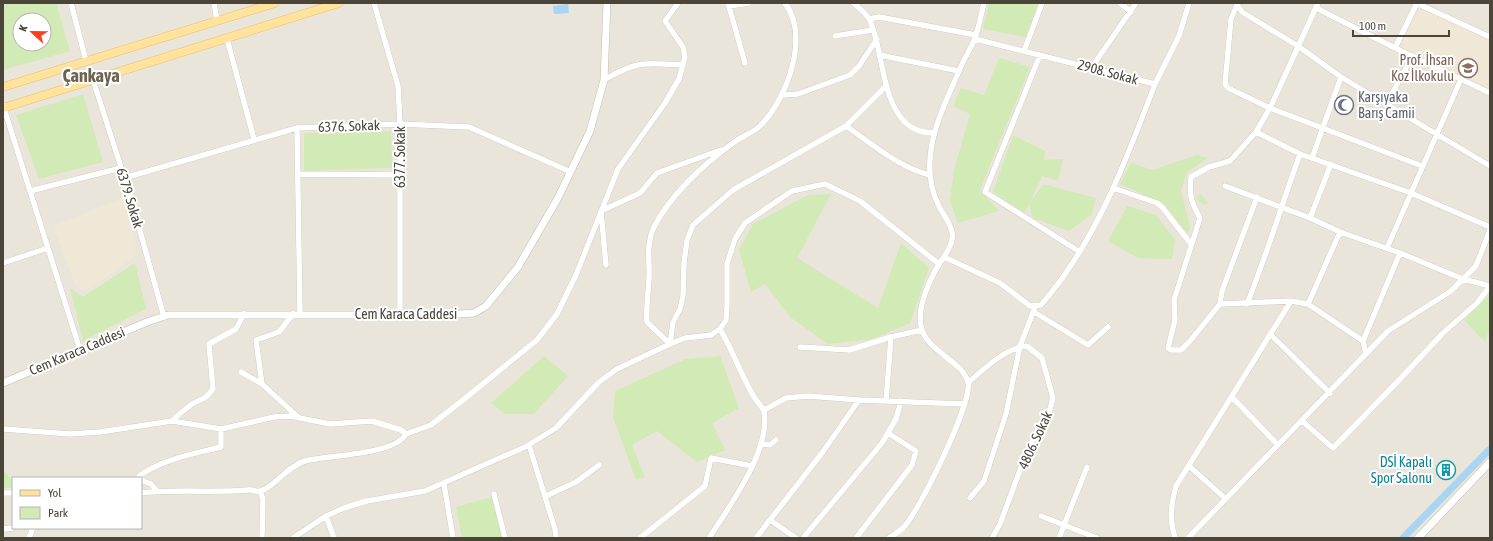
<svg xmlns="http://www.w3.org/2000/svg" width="1493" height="541" font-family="'Asap Condensed',sans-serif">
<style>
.residential{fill:#eae5da;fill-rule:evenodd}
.education{fill:#efe8d6}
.green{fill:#d2eab5;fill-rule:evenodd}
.water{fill:#a9d4f2}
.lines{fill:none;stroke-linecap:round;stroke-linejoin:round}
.canal{stroke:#a9d4f2;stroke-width:7}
.minor-casing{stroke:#c2bbae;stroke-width:6}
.tertiary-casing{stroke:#c2bbae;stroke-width:8}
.primary-casing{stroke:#e6c16a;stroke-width:9}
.minor{stroke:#fff;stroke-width:5.5}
.tertiary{stroke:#fff;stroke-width:7}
.primary{stroke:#ffe39c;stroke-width:8}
.labels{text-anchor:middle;stroke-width:4;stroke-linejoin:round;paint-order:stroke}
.education-label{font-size:14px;fill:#785e54;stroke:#fff;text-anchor:end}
.street-label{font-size:14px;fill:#4b4439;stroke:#fff}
.worship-label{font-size:14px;fill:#5b616d;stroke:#fff;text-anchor:start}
.culture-label{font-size:14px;fill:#0d838f;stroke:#fff;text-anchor:end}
.district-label{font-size:18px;font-weight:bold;fill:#6e6250;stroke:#fff}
</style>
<rect width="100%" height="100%" fill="#f6f3ec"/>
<path class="residential" d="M3,3H1490V538H3ZM20,20H44V44H20ZM13,478H141V528H13Z"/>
<path class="education" d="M1419,8L1490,40V89L1401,46Z
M123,198L136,245L134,257L91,288L84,291L76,287L53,226Z"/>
<path class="green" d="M3,3H56L70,51L3,70ZM20,20H44V44H20Z
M989,3H1039L1026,37L983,29Z
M999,58L1030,67L980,190L999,211L958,223L950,200L954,170L970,114L953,106L961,88L984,95Z
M83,94L103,162L39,179L16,115Z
M391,131L392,168L304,171V133Z
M1013,135L1045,151L1044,160L1063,159L1058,181L1042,176L1030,203L1043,184L1096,198L1092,214L1069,231L1033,218L1029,204L1024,213L993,192Z
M1197,155L1208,158L1187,172L1181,191L1190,227L1188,234L1163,203L1120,184L1131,163L1153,170Z
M831,194L797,258L878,308L901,243L929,268L910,323L873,339L828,344L790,317L765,284L751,292L739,250L753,224L808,195Z
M1200,194L1209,203L1203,205L1196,198Z
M1127,206L1156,215L1175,240L1172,259L1138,258L1108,241Z
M135,263L146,309L83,341L70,288L83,297Z
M1490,294V327L1485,342L1464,320Z
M544,356L568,376L534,414H505L491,403Z
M720,356L739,408L712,423L725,450L697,462L657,431L632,445L645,477L636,480L613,417L615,391L686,359Z
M3,470L13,481V488H3Z
M493,497L504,538H462L456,507Z"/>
<path class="water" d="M568,4L569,13L554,14L553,6Z"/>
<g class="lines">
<path class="canal" d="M1403,538L1490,449"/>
<g class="minor-casing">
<path id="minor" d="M71,3L86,61
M214,3L217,21
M374,3L398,86L400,124V315
M728,3L745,63
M853,3C859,8 867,14 870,21C886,55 880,134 934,133
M1120,3L1131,12
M1236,3L1242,12L1298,46L1341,77L1490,166
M1416,3L1490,37
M1237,5L1231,19L1225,84L1228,88L1270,108L1422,166
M729,6L749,3
M1316,8L1395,48L1490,93
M869,19L879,17L976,35
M835,36L873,30
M227,39L254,139
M975,39L1155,84L1179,36L1189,3
M1395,48L1417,3
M1024,51L1042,3
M879,55L959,71
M1040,55L985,192L1080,252
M1092,67L1136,3
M93,80L130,195L164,317
M604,80C638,60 646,63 683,65
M783,95L798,94L850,75L859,66L877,39
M1386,104L1413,56
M3,105L80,350
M846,126C872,144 900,168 930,175
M297,128L300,314
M1256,132L1300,154L1411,193L1490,227
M1312,158L1341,77
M299,174L400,175
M124,178L297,128L400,124L469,127L571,172
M1225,186L1310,218L1340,232L1400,253L1463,279L1490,286
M1113,188L1157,203L1162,207L1191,244
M30,191L121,168
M1257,197L1222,291L1220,304L1190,341L1181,350H1171L1168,348L1175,320L1174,300L1200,218C1191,202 1189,196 1191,177L1209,167L1230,161L1256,132L1270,108L1318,3
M1310,218L1331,164
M1387,248L1461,79
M944,257L1000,283L1030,306L1041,305C1096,242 1126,161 1155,84
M3,263L48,248
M606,265L601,211L640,193L657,173L721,150
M1220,304L1291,301
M1247,304C1267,254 1282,204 1300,154
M1308,304L1340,232
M1034,312L1088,345L1108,327
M1270,334L1330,393
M670,344L647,322C646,307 648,294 649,279C650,262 646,245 653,229C669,196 704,164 733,143C741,136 754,133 761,125C787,98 810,37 785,3
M670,344L673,322L680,309L683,296L684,263L687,240L693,225L733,190L846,126L886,86
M800,347L849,350L891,337L922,330
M1366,354L1363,341L1400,253
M241,372L262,384L298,417
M968,383C982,370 1008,346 1027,346L1042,358L1053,398L1050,409L1037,431L1023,462L1000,524L992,538
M262,384L256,340L279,332L293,314
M1232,397L1278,445
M886,401L891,337
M764,410L786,398L808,396L859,400L964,404
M172,421C178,415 185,409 192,404C202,398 204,401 213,389L209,344L236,329L244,314
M1302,421L1333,448L1401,378L1443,333L1477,303L1490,286
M3,429L70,434L100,432L172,421L221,429L274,417L290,416L330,424L372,421L401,430L406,434
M760,444L770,445L776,440
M529,445L555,529L556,538
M1189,466L1226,499
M140,478L139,476C163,459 193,454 221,447V429
M141,480L151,484L157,491
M444,484L453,538
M260,491L263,499L262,538
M3,493H13
M141,493C177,489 212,493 248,490C251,489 256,492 260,491C274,488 287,466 305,461C327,455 395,455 406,434L431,425L463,400L537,340L557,314L576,275L618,169L665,103L679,79L685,57L683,47L665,21L678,3
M494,494L505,538
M546,496L576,482L599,465
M970,498L984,481L1006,414L1020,346L1036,305
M326,516L334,538
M1041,516L1097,538
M770,520L796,538
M3,529L13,528
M29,538L33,528
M293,538L326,516L344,508L367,501L425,491L525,447L556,428L599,382L617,369L670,344L685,338L711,335L720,329L726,320L727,307V264L735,239L745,223L792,191L825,184L860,201L939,264
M640,538L705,486L711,458L752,466
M709,538C729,507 771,450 764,412C763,407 757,402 754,397C741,375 733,351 720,329
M756,538L822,453L859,400
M803,538L882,443L896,419L901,401
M856,538L912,465L916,451L888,433
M889,538C893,535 899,532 903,528C919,512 973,402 968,382C962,360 926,352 921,326C917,308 929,281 938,266C943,257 951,249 952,239C955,228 942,214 938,204C931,190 929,174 930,159C932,128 947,99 959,71C963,60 971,49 975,38C979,27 981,15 984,3
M1059,538L1087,467
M1175,538C1169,518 1171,505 1176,486L1291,301L1308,304L1363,341
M1188,538L1388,331L1451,291L1476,266L1490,230"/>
</g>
<g class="tertiary-casing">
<path id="tertiary" d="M3,383L147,322L168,315H444L474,313L486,306L518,267L558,198L590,131L604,80L607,3
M1418,538L1490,462"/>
</g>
<g class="primary-casing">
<path id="primary" d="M3,87L275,3
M3,108L339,3"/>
</g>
<use href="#minor" class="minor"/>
<use href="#tertiary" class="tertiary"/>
<use href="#primary" class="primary"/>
</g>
<defs>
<g id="school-ring" transform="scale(1)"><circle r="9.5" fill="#fff" stroke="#8d6e63" stroke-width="1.5"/><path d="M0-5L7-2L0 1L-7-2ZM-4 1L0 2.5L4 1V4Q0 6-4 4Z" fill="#8d6e63"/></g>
<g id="mosque-ring" transform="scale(1)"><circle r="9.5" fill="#fff" stroke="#6b7280" stroke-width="1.5"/><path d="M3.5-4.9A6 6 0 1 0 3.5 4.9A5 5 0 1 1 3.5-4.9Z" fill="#6b7280"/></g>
<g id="building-ring" transform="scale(1)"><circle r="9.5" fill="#fff" stroke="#0f9aa8" stroke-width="1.5"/><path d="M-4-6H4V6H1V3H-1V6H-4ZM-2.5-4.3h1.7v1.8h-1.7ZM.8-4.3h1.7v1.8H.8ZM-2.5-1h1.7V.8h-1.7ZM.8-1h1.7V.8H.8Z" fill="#0f9aa8"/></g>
</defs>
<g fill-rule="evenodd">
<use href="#school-ring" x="1468" y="68"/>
<use href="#mosque-ring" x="1344" y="105"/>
<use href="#building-ring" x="1446" y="470"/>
</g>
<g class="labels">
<g class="education-label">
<text x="1454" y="65">Prof. İhsan<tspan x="1454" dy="16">Koz İlkokulu</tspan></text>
</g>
<g class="street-label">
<text transform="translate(1108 72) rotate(15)" y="5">2908. Sokak</text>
<text transform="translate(349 126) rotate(-2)" y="5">6376. Sokak</text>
<text transform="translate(400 157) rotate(-90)" y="5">6377. Sokak</text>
<text transform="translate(130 198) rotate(73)" y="5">6379. Sokak</text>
<text x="406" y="319">Cem Karaca Caddesi</text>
<text transform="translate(77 351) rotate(-23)" y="5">Cem Karaca Caddesi</text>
<text transform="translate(1035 440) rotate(-65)" y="5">4806. Sokak</text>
</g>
<g class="worship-label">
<text x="1358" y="102">Karşıyaka<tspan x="1358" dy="16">Barış Camii</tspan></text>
</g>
<g class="culture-label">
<text x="1432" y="467">DSİ Kapalı<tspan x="1432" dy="16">Spor Salonu</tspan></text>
</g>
<g class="district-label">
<text x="91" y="82">Çankaya</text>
</g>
</g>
<rect width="1493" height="541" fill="none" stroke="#4b4439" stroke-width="8"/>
<rect x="12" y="477" width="130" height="52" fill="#ffffff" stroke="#b7b4b0"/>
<rect x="20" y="490" width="20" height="6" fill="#ffe39c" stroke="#b7b4b0"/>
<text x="48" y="497" font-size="12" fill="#4b4439">Yol</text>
<rect x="20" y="507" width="20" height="12" fill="#d2eab5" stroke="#b7b4b0"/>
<text x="48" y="517" font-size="12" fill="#4b4439">Park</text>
<g transform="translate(32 32) rotate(292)"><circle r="19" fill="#ffffff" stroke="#b7b4b0"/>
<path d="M0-3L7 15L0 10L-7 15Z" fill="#fc3f1d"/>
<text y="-6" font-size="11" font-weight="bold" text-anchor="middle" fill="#4b4439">K</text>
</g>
<path d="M1353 30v6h96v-6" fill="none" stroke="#4b4439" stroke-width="2"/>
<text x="1359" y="30" font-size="12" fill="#4b4439" stroke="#ffffff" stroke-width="3" paint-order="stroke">100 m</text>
</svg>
